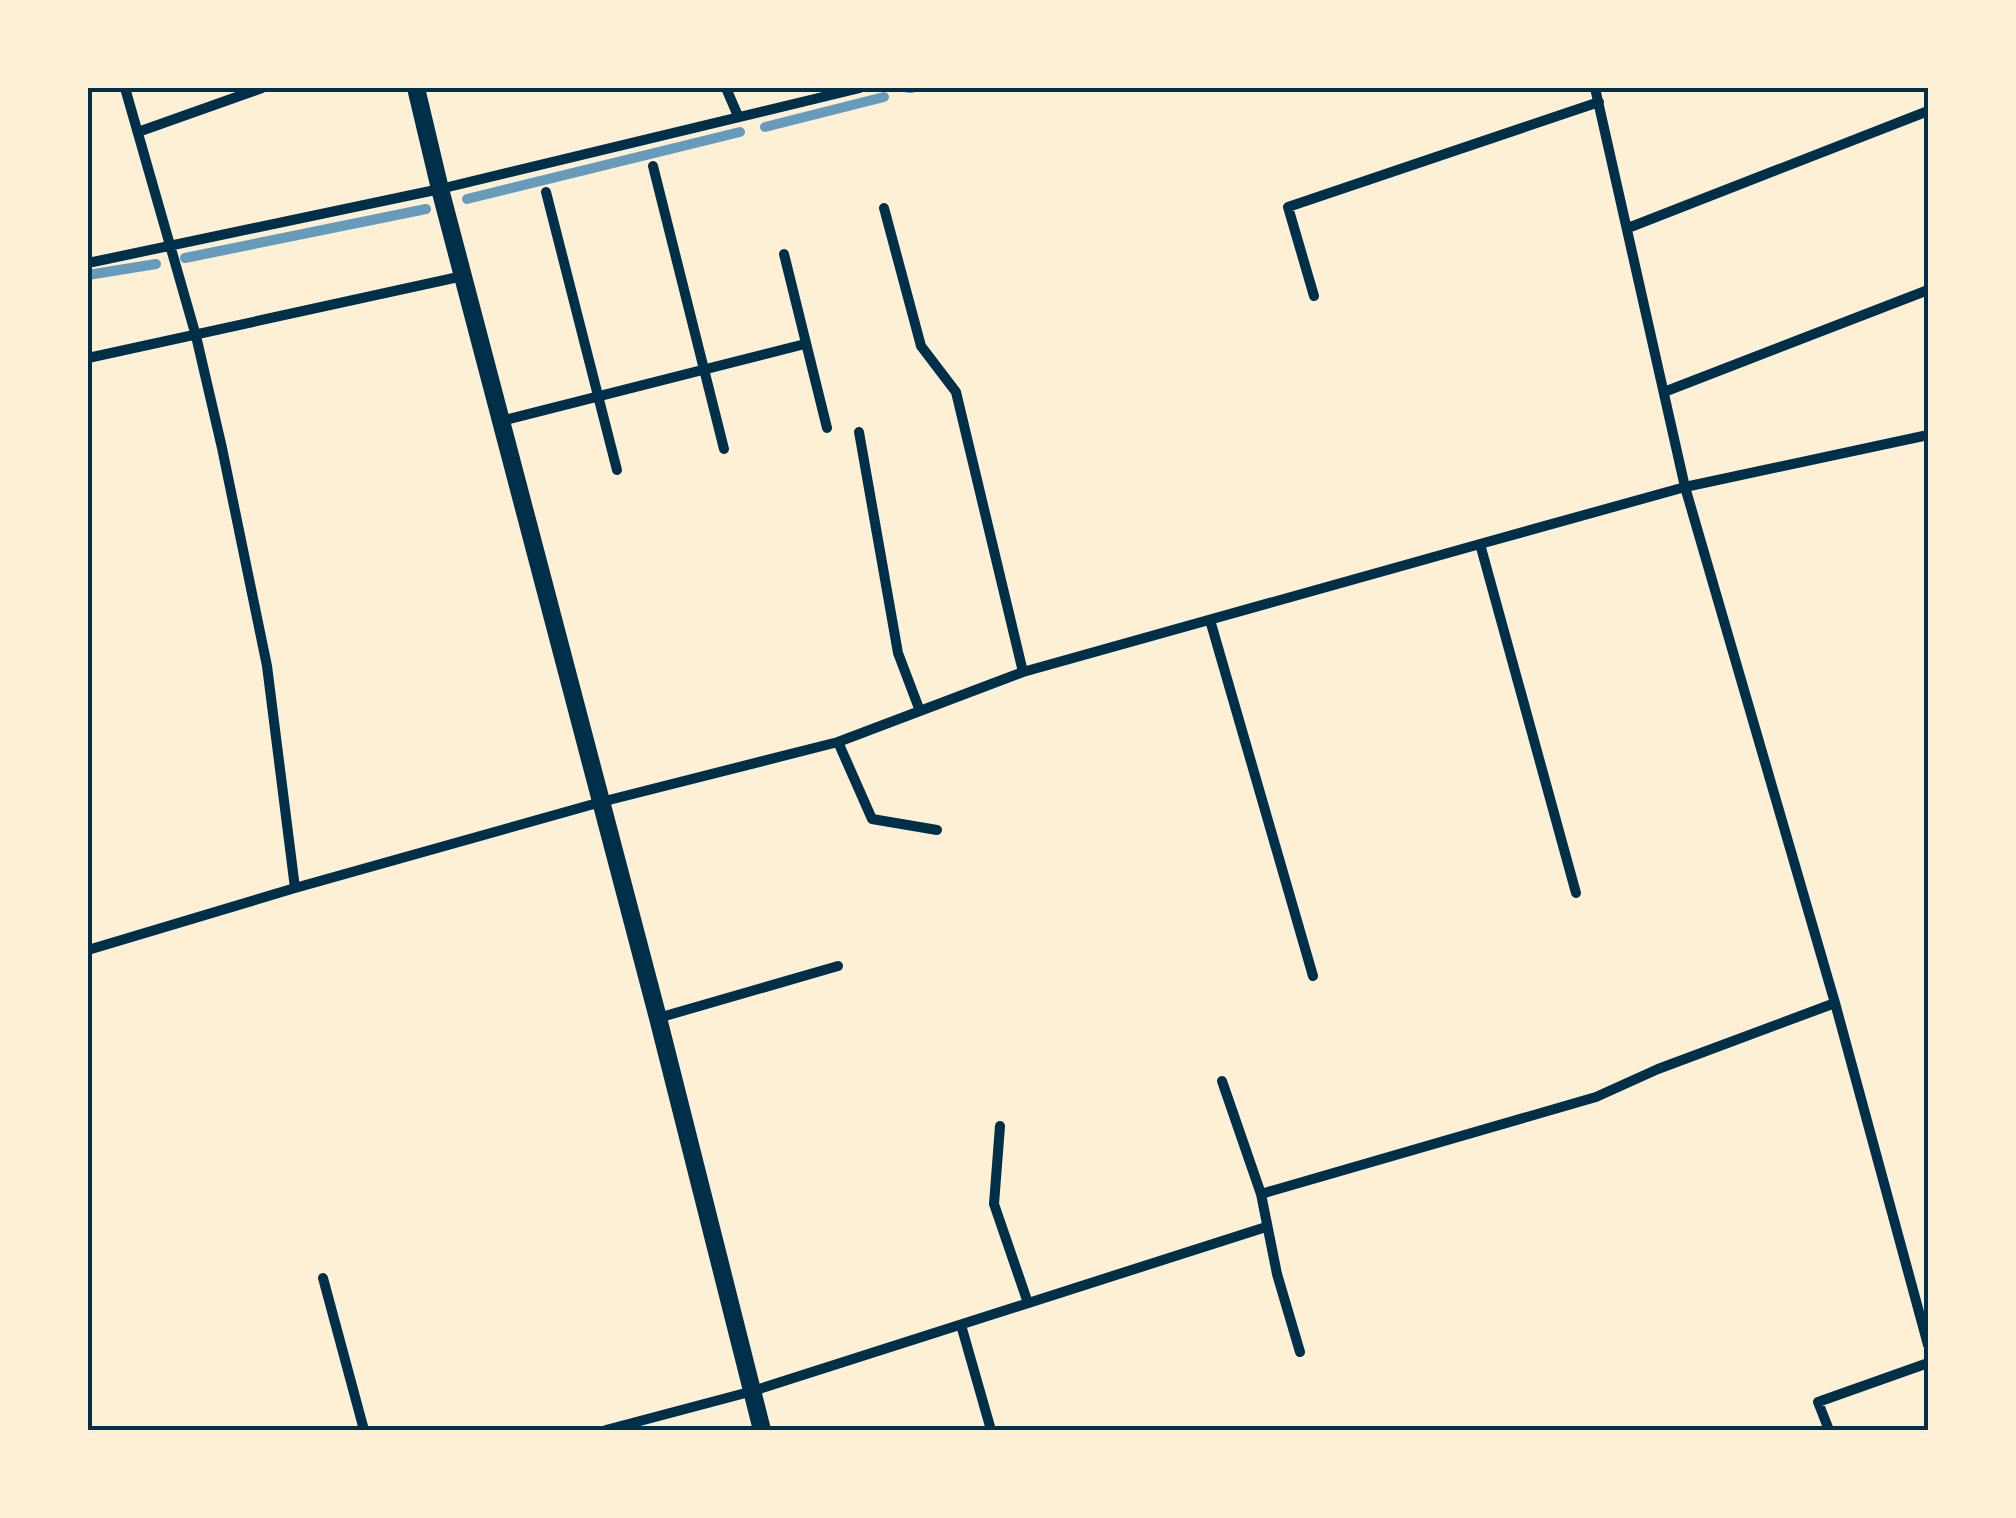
<svg xmlns="http://www.w3.org/2000/svg" width="2016" height="1518" font-family="Lato,sans-serif">
<style>
.lines{fill:none;stroke-linecap:round;stroke-linejoin:round}
.stream{stroke:#669bbc;stroke-width:10}
.minor{stroke:#003049;stroke-width:10}
.tertiary{stroke:#003049;stroke-width:18}
.neatline{fill:none;stroke:#003049;stroke-width:4}
</style>
<rect width="100%" height="100%" fill="#fdf0d5"/>
<g class="lines">
<path class="stream" d="M908,88H912
M765,127L884,97
M467,199L740,132
M185,258L426,209
M88,275L156,264"/>
<path class="minor" d="M125,88L196,336L222,448L267,666L295,888
M726,88L738,116
M1595,88L1685,487L1835,1003L1928,1345
M138,132L262,88
M653,166L724,449
M546,192L617,470
M884,208L921,346L956,392L1023,672
M1628,228L1928,111
M784,254L827,428
M88,263L440,189L860,88
M1314,296L1288,207L1599,102
M88,358L463,276
M1664,392L1928,290
M501,421L805,344
M859,432L898,653L920,711
M1480,544L1576,893
M1210,620L1313,976
M838,742L872,819L937,830
M88,950L295,888L601,802L838,742L1023,672L1480,544L1685,487L1928,435
M658,1018L838,966
M1222,1081L1261,1194L1277,1274L1300,1352
M1000,1126L994,1204L1028,1303
M1261,1194L1596,1097L1658,1069L1835,1003
M323,1278L364,1430
M961,1325L991,1430
M606,1430L753,1391L1266,1227
M1829,1430L1818,1402L1928,1363"/>
<path class="tertiary" d="M416,88L440,189L658,1018L762,1430"/>
</g>
<rect width="2016" height="1518" fill="none" stroke="#fdf0d5" stroke-width="180"/>
<rect x="90" y="90" width="1836" height="1338" class="neatline"/>
</svg>
